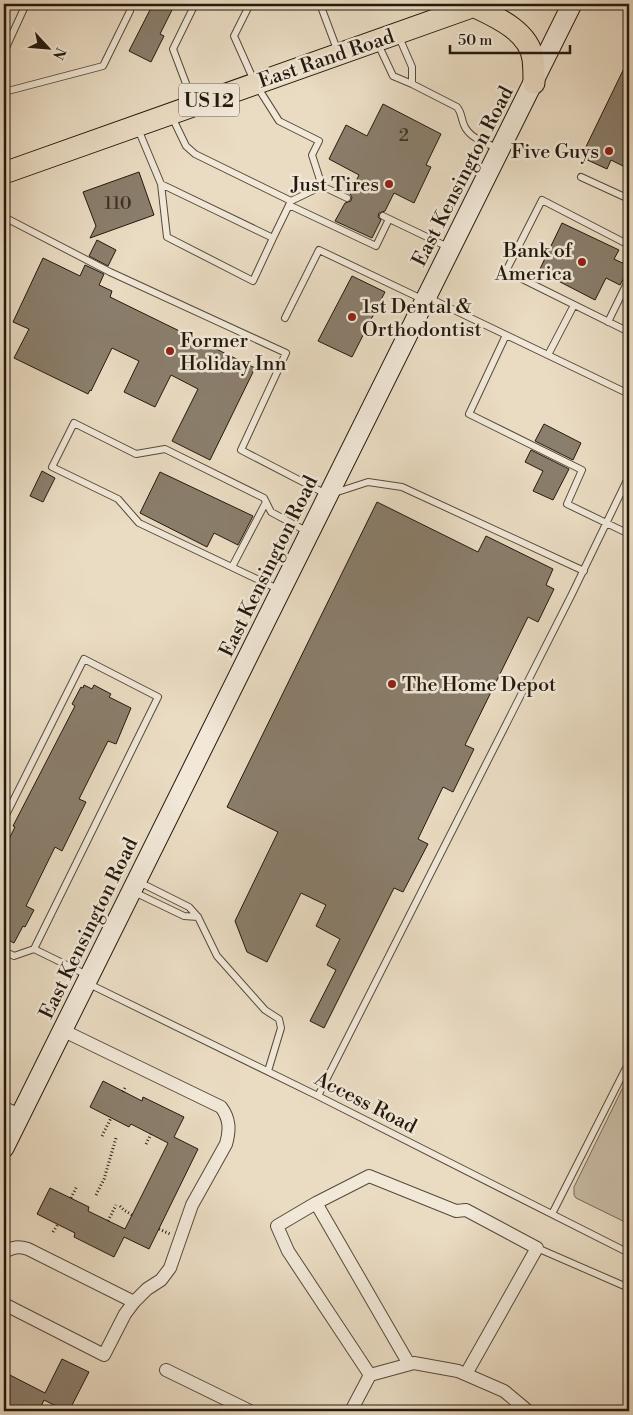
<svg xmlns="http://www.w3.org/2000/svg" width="633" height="1415" font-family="'Libre Bodoni',serif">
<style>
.green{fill:#c8bba4;stroke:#766a58}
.building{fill:#8a7e6c;stroke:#23190d}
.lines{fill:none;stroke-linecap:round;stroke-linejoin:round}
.service-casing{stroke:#554a3a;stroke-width:8}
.minor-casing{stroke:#554a3a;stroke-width:14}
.secondary-casing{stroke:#23190d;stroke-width:21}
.primary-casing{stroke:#23190d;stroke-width:23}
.path{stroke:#23190d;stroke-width:3;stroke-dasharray:1 2.5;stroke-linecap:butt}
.service{stroke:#f1e8d8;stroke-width:6}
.minor{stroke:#f1e8d8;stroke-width:12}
.secondary{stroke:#f1e8d8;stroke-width:19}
.primary{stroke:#eadcc3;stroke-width:21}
.poi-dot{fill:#8f2418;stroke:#f1e8d8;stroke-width:2}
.labels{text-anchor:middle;stroke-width:5;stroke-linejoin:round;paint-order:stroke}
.number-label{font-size:18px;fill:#3d3225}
.shield{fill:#f1e8d8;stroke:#61574a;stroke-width:1}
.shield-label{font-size:19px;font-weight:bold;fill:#23190d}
.street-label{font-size:20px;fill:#23190d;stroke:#f1e8d8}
.poi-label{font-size:20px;fill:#23190d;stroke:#f1e8d8;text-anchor:end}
</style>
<rect width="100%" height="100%" fill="#eadcc3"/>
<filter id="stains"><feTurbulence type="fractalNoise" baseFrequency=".004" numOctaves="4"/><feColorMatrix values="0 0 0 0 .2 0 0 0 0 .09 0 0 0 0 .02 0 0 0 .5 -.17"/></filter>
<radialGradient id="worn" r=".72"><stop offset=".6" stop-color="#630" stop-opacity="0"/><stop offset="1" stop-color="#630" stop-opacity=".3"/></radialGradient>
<path class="green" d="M629,1075V1224L576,1198L574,1195V1187Z"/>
<path class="building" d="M153,4H175L160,34L164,36L151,62L129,51Z
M629,58V169L611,160L607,169L581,157Z
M383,104L441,134L426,165L431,167L414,203L394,193L385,211L379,213L378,217L381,220L372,238L335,221L345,203L351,201L352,197L350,194L359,175L329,159L346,125L367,136Z
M139,172L154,215L90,238L96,226L83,192Z
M562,223L619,250L614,259L629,266V274L625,276L620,285L606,278L595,300L539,271Z
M97,240L116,250L108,266L89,256Z
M43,258L80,276L85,265L104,274L99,285L112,291L110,297L255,368L210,460L172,441L198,389L171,375L155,407L124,392L139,361L112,348L91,391L90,390L88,394L14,358L29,329L13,322Z
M352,276L385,292L352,357L318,341Z
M544,424L581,443L573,460L535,441Z
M531,450L569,469L553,500L533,491L543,471L525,462Z
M42,471L55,478L43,502L30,496Z
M160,472L253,516L238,545L214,533L207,547L140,513Z
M377,502L478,552L486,536L553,569L546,585L554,589L538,622L528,617L465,745L474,749L453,792L443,787L418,839L428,844L403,892L394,888L324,1028L310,1021L336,970L327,965L340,939L316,926L326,905L301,893L267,962L247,952L235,921L278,832L227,807Z
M84,685L92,689L94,685L111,694L109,697L131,708L116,744L108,741L79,799L86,802L62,851L55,847L26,906L34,910L25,927L23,926L14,943L4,938V849L15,827L13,826L75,706L72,704L81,687L83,688Z
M103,1081L142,1101L143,1097L184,1117L174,1137L198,1149L149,1249L124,1237L114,1257L74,1237L75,1233L37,1214L50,1188L89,1207L88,1211L125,1229L168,1143L131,1124L129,1127L90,1107Z
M62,1359L89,1372L69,1411H66L44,1400L39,1411H15L4,1405V1372L45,1393Z"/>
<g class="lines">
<g class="service-casing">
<path id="service" d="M250,4L234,36L255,83L279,121L319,141L312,155L322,186L347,198
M320,4L338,52
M378,44L393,76L412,84V67L399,37
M4,52L26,4
M412,84L457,107C462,113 461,118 464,125C469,138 486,143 497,148
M4,92L103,66L130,11L129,5L127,4
M193,102L173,49L195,4
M172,117L186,146L195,154L291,201L322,186
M138,129L161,184L273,238L291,201
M581,177L629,199
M161,184L167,237L253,281L273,238
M289,205L376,246L389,219
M383,216L450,248
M4,217L110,272L286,353L241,450L328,495L368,482L402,487L584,571
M629,245L542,200L506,271L629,332
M427,297L629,394
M285,318L319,250L424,300
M608,322L629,279
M506,335L469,414L582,470L567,504L629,534
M548,355L574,305
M232,567L266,502
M280,590L139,523L118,499L52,467L74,423L136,454L165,449L264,498L271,512L308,532
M4,819L84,659L158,697L34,949L14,956L4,951
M139,882L189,907L198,917L217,956L265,1010L279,1019L281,1028L268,1071
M132,891L184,916L198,917
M34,949L87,975
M89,984L318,1096L629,1253
M318,1096L572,594L629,476
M552,1214L629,1062
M537,1248L629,1288"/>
</g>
<g class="minor-casing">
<path id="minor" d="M4,1108L20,1115
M316,1203L277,1226L288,1251L370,1375
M4,1252C13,1247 18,1246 28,1249L134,1302
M4,1304L104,1355L125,1314L134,1302L147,1289L161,1280L170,1268L192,1205L226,1144C230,1130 230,1119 221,1107L62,1030
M409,1364L316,1203L369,1176L456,1211L466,1210L537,1248L466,1374
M166,1370L250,1411
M351,1411L370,1375L414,1363L458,1371L504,1391L528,1411"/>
</g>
<g class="secondary-casing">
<path id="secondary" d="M4,1148L572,4"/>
</g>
<g class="primary-casing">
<path id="primary" d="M473,6C496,17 529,31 533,59C534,67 534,75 534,83
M4,173L480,4"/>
</g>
<path class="path" d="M123,1092L126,1086
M102,1136L111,1118
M146,1144L151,1134
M96,1195L104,1179L116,1138
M71,1198L77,1186
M120,1206L124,1210L132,1215
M108,1221L116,1205
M159,1229L170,1234
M53,1232L58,1224"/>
<use href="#service" class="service"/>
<use href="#minor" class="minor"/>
<use href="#secondary" class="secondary"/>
<use href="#primary" class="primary"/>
</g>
<g class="poi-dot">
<circle cx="609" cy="151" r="5"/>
<circle cx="389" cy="184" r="5"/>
<circle cx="582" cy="262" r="5"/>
<circle cx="352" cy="317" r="5"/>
<circle cx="170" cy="351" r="5"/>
<circle cx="392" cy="684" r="5"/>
</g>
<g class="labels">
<g class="number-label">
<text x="404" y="141">2</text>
<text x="118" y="209">110</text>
</g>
<rect class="shield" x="179" y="83.5" width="60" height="33" rx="4"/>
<g class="shield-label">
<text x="209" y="107">US 12</text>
</g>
<g class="street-label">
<text transform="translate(326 58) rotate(-19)" y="7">East Rand Road</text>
<text transform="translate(462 176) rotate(-63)" y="7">East Kensington Road</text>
<text transform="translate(268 566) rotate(-64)" y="7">East Kensington Road</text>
<text transform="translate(88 928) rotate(-64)" y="7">East Kensington Road</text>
<text transform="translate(366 1102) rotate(27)" y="7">Access Road</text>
</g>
<g class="poi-label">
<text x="599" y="158">Five Guys</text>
<text x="379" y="191">Just Tires</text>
<text x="572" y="257">Bank of<tspan x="572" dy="23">America</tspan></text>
<text x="362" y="313" text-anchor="start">1st Dental &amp;<tspan x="362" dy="23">Orthodontist</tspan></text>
<text x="180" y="347" text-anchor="start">Former<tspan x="180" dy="23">Holiday Inn</tspan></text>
<text x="402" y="691" text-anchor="start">The Home Depot</text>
</g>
</g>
<rect width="633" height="1415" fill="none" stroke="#eadcc3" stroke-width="20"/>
<rect x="5" y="5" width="623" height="1405" fill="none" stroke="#23190d" stroke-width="2.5"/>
<rect x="10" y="10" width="613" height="1395" fill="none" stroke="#23190d"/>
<g transform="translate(48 48) rotate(116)" stroke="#f1e8d8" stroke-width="4" paint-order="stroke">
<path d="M0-4L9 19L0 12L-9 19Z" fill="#23190d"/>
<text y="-8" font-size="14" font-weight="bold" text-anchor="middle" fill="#23190d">N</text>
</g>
<path d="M450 45v8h120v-8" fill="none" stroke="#23190d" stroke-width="2.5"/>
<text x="458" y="45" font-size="15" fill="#23190d" stroke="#f1e8d8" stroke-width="4" paint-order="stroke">50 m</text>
<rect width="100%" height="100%" filter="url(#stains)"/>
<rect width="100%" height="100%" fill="url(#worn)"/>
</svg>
